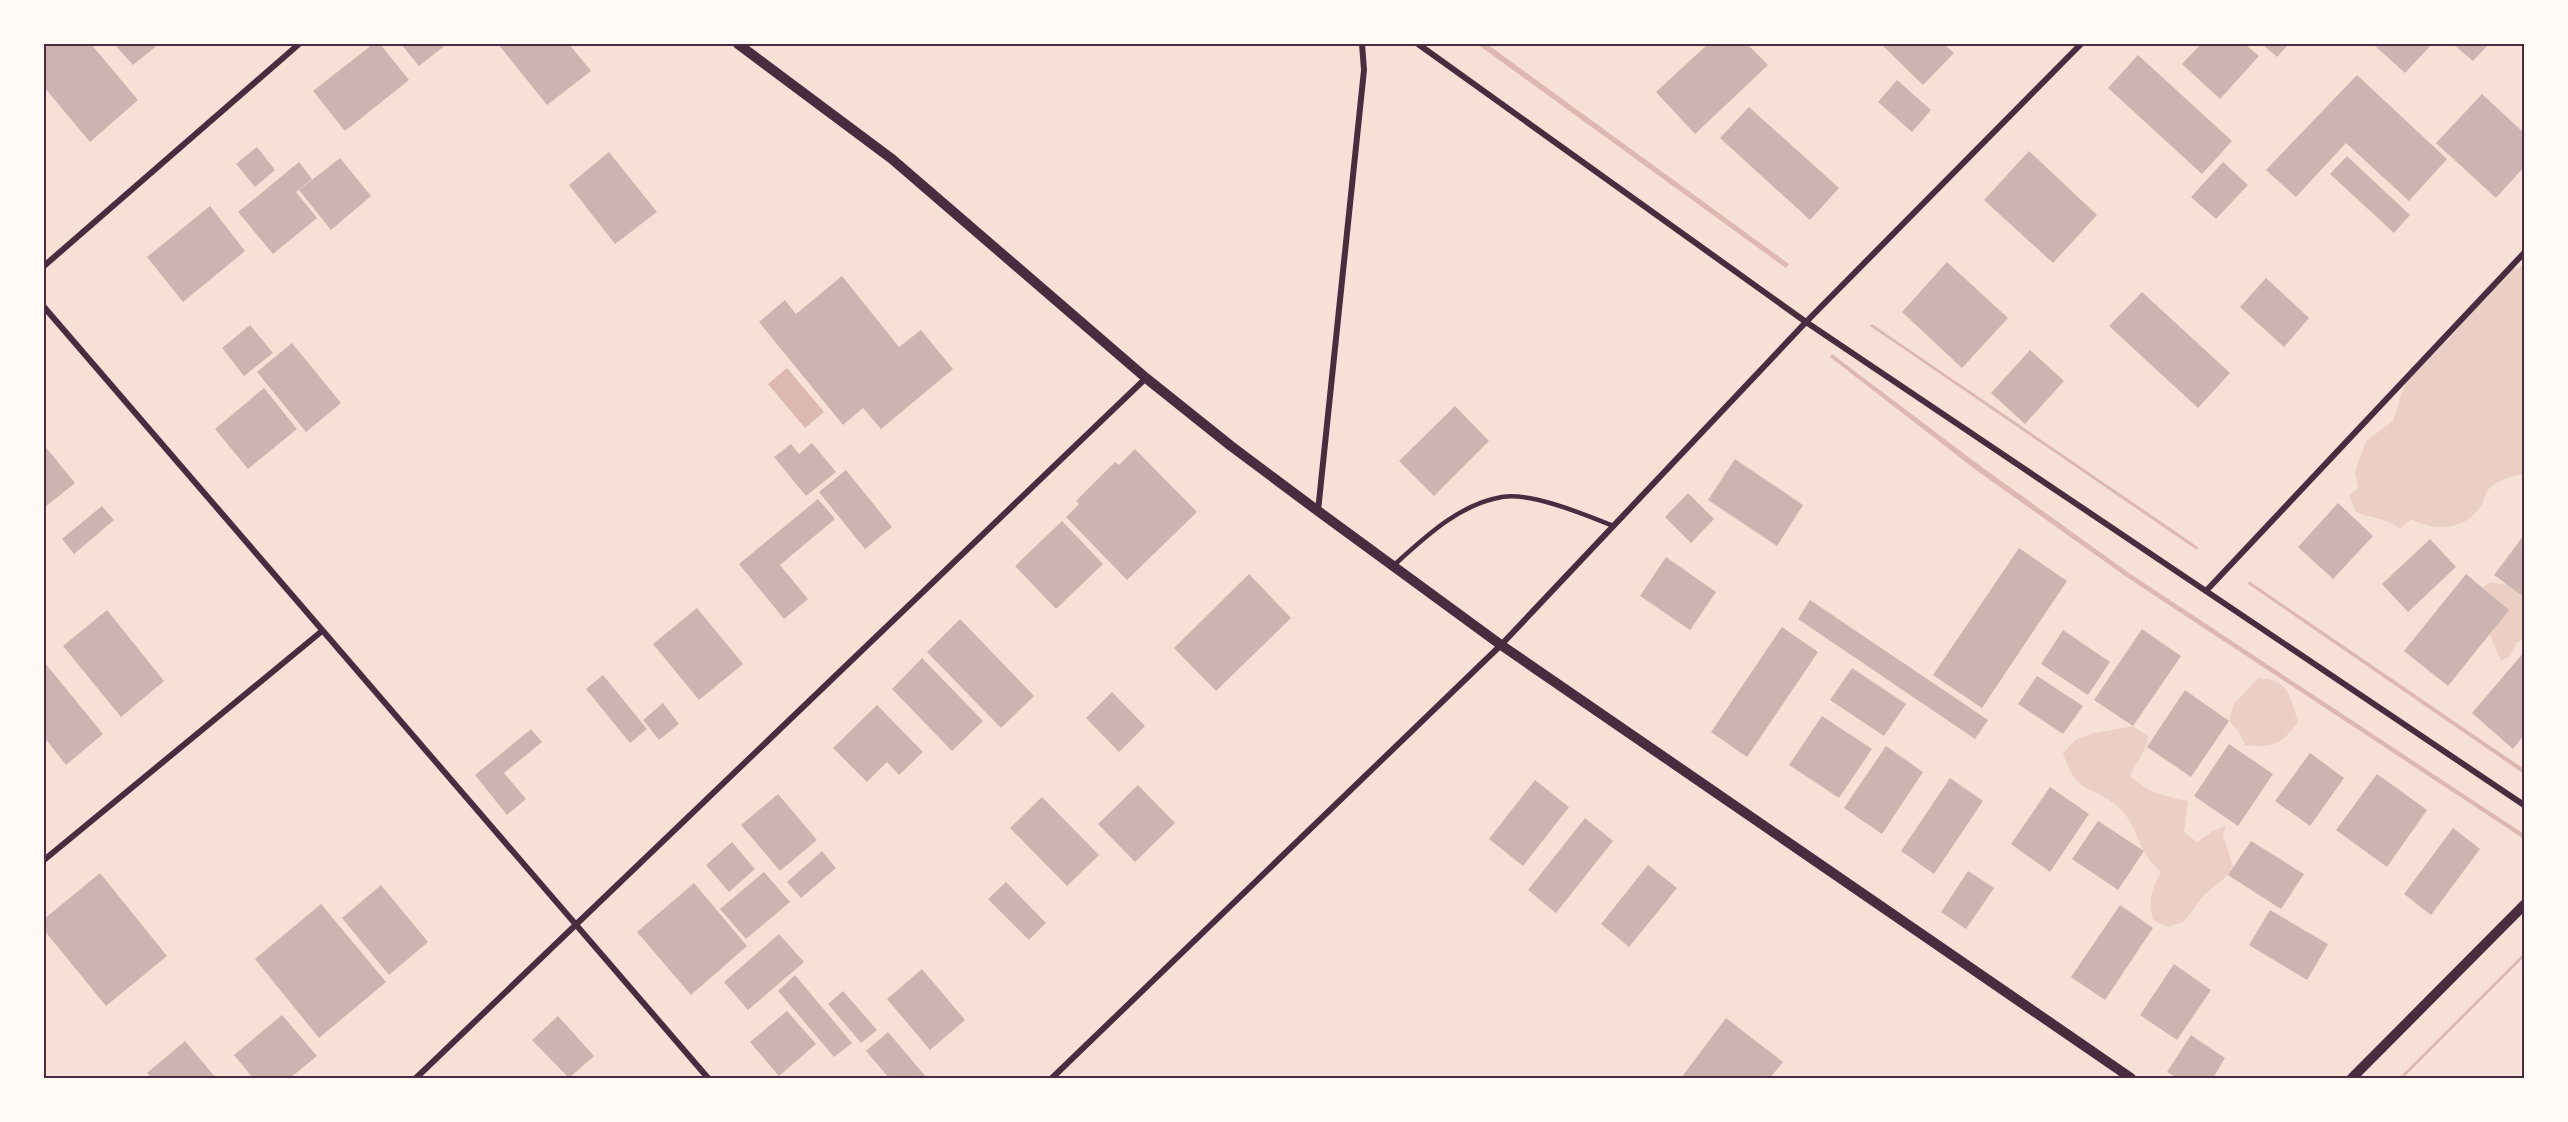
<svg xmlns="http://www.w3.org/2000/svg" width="2568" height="1122" font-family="Overpass,sans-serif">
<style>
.green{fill:#ebcfc5}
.water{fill:#dcb8b0}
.building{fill:#ccb4b1}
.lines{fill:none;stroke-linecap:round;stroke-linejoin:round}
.service{stroke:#4a2c40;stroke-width:4.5}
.minor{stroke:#4a2c40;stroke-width:6}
.tertiary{stroke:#4a2c40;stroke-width:10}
.neatline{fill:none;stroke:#4a2c40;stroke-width:2}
</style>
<rect width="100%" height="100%" fill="#f7e1d7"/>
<path class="green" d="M2524,265V474C2512,476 2500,479 2490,488C2485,492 2485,498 2482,504C2466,531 2436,532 2411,519L2400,529C2384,517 2374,519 2356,512L2349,496L2358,488L2355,472L2366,441L2393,421L2403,389L2411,375L2448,340L2504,273Z
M2524,575V639L2517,642L2510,656L2501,661L2488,631L2476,592L2490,582L2506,585Z
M2258,678C2289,679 2290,696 2298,722C2281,745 2273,748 2245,745L2238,731L2229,721L2234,704Z
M2133,726L2148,736C2147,751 2136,761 2130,776C2147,792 2166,797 2188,801L2184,832L2197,842L2211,832L2226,825L2223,835L2233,866L2228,875L2203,896L2184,922L2168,927L2153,920C2148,901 2151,890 2161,873C2155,866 2148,859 2144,851C2136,837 2133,821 2121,810C2097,785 2075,797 2063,753L2075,740L2090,734Z"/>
<path class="water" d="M1477,44H1487L1789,264L1786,268Z
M1872,324L2198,547L2197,550L1870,326Z
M1832,354L1979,465L2129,573L2524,834V839L2128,578L1976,470L1830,357Z
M787,368L824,412L805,428L768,384Z
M2249,581L2524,769V774L2248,584Z
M2524,953V957L2403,1078H2399Z"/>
<path class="building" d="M44,44H91L138,100L90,142L44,87Z
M114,44H159L133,65Z
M373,44H380L409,80L345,131L313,91Z
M401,44H447L419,66Z
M498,44H569L591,71L547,105Z
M1708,44H1747L1768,65L1695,134L1656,92Z
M1881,44H1944L1954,53L1923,85Z
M2201,44H2245L2259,56L2220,99L2182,64Z
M2262,44H2289L2277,57Z
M2373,44H2432L2405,73Z
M2453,44H2489L2473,61Z
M2138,55L2232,141L2202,174L2108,88Z
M2357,75L2447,159L2409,201L2346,143L2296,197L2266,170Z
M1897,80L1931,110L1912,132L1878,102Z
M2482,94L2524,133V167L2496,198L2436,143Z
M1749,107L1839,188L1810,220L1720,138Z
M257,147L275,170L255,187L236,164Z
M2029,151L2097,215L2053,263L1984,200Z
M609,152L657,212L615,244L569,185Z
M2347,156L2410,215L2394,233L2330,174Z
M340,158L371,196L331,230L299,190Z
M299,162L312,179L296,192L317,218L273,254L238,212Z
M2223,162L2248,185L2216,219L2191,197Z
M210,206L245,251L183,302L147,257Z
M1947,262L2008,318L1962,368L1902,312Z
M842,276L899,347L921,330L953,369L881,429L863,408L843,425L759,322L785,300L796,314Z
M2266,278L2309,318L2284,347L2240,307Z
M2142,292L2230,373L2198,408L2109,326Z
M250,325L273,353L244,376L222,348Z
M292,343L341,403L306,432L257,372Z
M2030,350L2064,381L2025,424L1991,393Z
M264,388L297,429L248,469L215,429Z
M1455,406L1489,441L1434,496L1399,461Z
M812,443L836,472L806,496L774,457L791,444L799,454Z
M44,445L75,483L44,508Z
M1135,449L1197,512L1127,580L1066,517L1079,504L1076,501L1115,462L1119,465Z
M1735,459L1803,505L1777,546L1708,500Z
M846,470L892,527L865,549L819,492Z
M1688,493L1714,519L1691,543L1665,517Z
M818,499L835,519L780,565L808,599L784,619L739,564Z
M2338,503L2373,536L2333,579L2298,547Z
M102,506L114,520L74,554L62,539Z
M1062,521L1103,564L1056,609L1015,566Z
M2524,535V597L2494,575Z
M2430,539L2456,567L2408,612L2382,584Z
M2019,548L2067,581L1982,708L1933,675Z
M1666,557L1716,592L1690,630L1640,596Z
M1249,574L1291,618L1216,691L1174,648Z
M2466,574L2509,610L2448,686L2404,651Z
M1810,600L1988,720L1975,739L1798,619Z
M697,608L743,664L699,700L653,644Z
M107,610L164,681L121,717L63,646Z
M960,619L1034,696L1001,728L927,652Z
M1782,627L1818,652L1747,757L1711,732Z
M2142,629L2181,656L2133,726L2094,700Z
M2063,630L2110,662L2088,695L2041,664Z
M2524,652V735L2513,749L2472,713Z
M922,658L983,721L952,751L892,689Z
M45,663L103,734L66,765L44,737V665Z
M1852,668L1906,704L1884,736L1830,700Z
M603,675L647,729L630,743L586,689Z
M2037,676L2083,706L2063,734L2018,704Z
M2185,690L2229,721L2191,777L2147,747Z
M1112,692L1145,726L1119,752L1086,718Z
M663,703L679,724L659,740L643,720Z
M877,705L923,752L899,775L887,762L867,782L833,748Z
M1822,716L1872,749L1839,798L1789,765Z
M531,729L542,742L504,773L526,799L507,815L475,775Z
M2229,744L2273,774L2238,826L2194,796Z
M1886,746L1923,772L1882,834L1844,808Z
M2310,753L2344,778L2310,826L2275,801Z
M2377,774L2427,810L2387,867L2336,830Z
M1950,778L1983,801L1934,874L1901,851Z
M1535,780L1569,807L1523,866L1489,839Z
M1138,785L1175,823L1135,862L1098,824Z
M2050,787L2089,814L2050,872L2011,844Z
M778,794L817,840L780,871L741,825Z
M1042,797L1099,855L1067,886L1010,828Z
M1585,818L1613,841L1556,913L1528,890Z
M2098,821L2144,851L2118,890L2072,859Z
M2453,828L2480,849L2431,915L2404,894Z
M2251,841L2304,874L2281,909L2228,875Z
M732,842L755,869L729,892L706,865Z
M822,851L836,868L801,898L787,882Z
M1648,865L1677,888L1629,947L1601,924Z
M1968,871L1994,888L1966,929L1941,912Z
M764,872L790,902L746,939L720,909Z
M100,873L167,956L106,1006L44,930V919Z
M1006,882L1046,923L1029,940L988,899Z
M694,883L747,946L691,995L637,932Z
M381,885L428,942L389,975L342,918Z
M321,904L386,982L319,1038L255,959Z
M2120,905L2153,928L2105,1000L2071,977Z
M2270,910L2328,944L2307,980L2249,945Z
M779,934L804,962L748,1010L724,982Z
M2174,964L2211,990L2177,1040L2140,1015Z
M922,969L965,1020L930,1050L887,999Z
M795,975L852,1043L834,1057L778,991Z
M843,991L877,1030L861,1043L828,1004Z
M787,1011L816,1044L779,1076L750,1042Z
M282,1015L317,1056L290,1078H253L234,1055Z
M558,1016L594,1056L569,1078L532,1040Z
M1726,1018L1783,1062L1770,1078H1681Z
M888,1032L927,1078H889L866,1051Z
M2191,1035L2225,1058L2213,1078H2177L2167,1072Z
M185,1041L216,1078H152L147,1073Z"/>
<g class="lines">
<path class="service" d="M1393,566C1424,538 1459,504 1502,497C1532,492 1585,515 1614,526"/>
<path class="minor" d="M1418,44L1806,322L2524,805
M44,266L299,44
M44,307L708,1078
M1318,511L1364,70L1362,44
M2206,591L2524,253
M44,860L322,631
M416,1078L1146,378
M1052,1078L1501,645L1806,322L2081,44"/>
<path class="tertiary" d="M738,44L892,159L1146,378L1231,446L1318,511L1501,645L2131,1078
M2352,1078L2524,905"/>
</g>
<rect width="2568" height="1122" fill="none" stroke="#fffaf5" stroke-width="90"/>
<rect x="45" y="45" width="2478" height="1032" class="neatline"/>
</svg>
